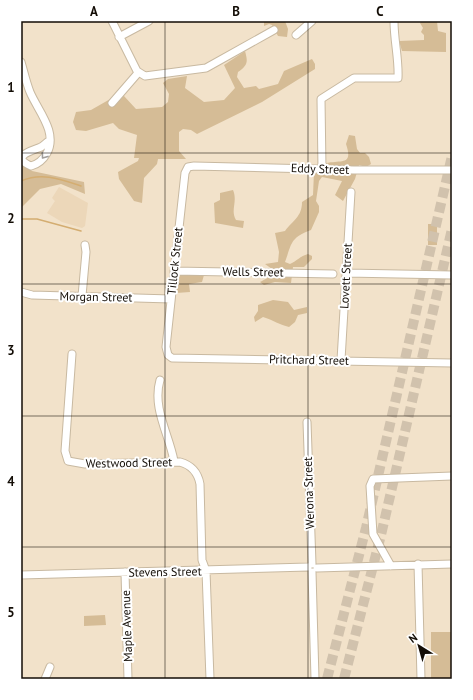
<svg xmlns="http://www.w3.org/2000/svg" width="473" height="700" font-family="'PT Sans',sans-serif">
<style>
.built{fill:#ecd7b9}
.green{fill:#d5bc96}
.lines{fill:none;stroke-linecap:round;stroke-linejoin:round}
.stream{stroke:#d4ad71;stroke-width:1.5}
.highway-tunnel{stroke:#d1c2ad;stroke-width:10;stroke-dasharray:10 5;stroke-linecap:butt}
.minor-casing{stroke:#c8b9a1;stroke-width:9}
.minor{stroke:#fff;stroke-width:7}
.oneway{stroke:#a19e9b}
.grid{fill:none;stroke:#130d06;stroke-width:1;stroke-opacity:0.55}
.labels{text-anchor:middle;stroke-width:4;stroke-linejoin:round;paint-order:stroke}
.street-label{font-size:12px;fill:#130d06;stroke:#fff}
.neatline{fill:none;stroke:#130d06;stroke-width:1.5}
.grid-label{font-size:13px;text-anchor:middle;font-weight:bold;fill:#130d06}
</style>
<rect width="100%" height="100%" fill="#f2e2ca"/>
<path class="built" d="M59,187L88,203L85,226L82,228L62,222L47,213L55,201L52,198Z"/>
<path class="green" d="M264,21H285L288,29L287,37L278,36L272,25L269,24L264,26Z
M422,21H437L438,31L446,33V52L402,51L399,41L424,40V35L421,32L423,28L420,23Z
M245,51C248,62 248,65 238,72L237,77L244,88L256,86L259,89L278,84L284,71L312,59L315,64V69L262,102L197,134L191,130L183,129L179,132V151L186,159H158L157,164L144,178L142,203L134,201L119,179L118,172L138,161L139,158H134L137,135L119,129L113,123L86,131L76,130L73,122L76,112L91,110L112,98L124,96L136,109L162,107L168,102L169,94L163,83L168,79L187,76L185,88L204,102L224,100L235,88L224,65Z
M349,135L355,136L357,149L360,153H365L369,157L371,164L366,167L359,165L355,179L343,201L335,195L342,181L322,177L319,181L316,201L319,206V212L311,230C290,238 292,243 285,262L290,264C297,261 300,256 308,254L312,256V259L304,267H293L291,283L275,282L264,285L260,282C266,279 274,276 272,269L265,264L278,262L279,252L275,233L285,231C293,220 302,217 302,202L313,195L314,172L323,167L326,163C343,160 353,165 346,144Z
M21,162L32,171L84,182L85,194L61,184L40,189L21,208Z
M233,190C238,202 230,210 236,220L244,221L243,228L215,223L214,203L220,200V193Z
M428,224H437V245H428Z
M181,273L204,275L202,282L189,284L190,292L176,293L178,276Z
M273,300L288,302L294,310L307,307V313L298,315L295,322L289,327C280,325 273,320 263,317L255,322L254,317L258,311V305Z
M105,615L106,625L84,626V616Z
M431,632H452V679H431Z"/>
<g class="lines">
<path class="stream" d="M21,181C42,172 60,179 81,186
M21,219H37L81,231"/>
<path class="highway-tunnel" d="M327,679L366,528L452,156
M344,679L381,535L452,229"/>
<g class="minor-casing">
<path id="minor" d="M112,21L137,71L145,76L206,68L274,30
M296,35L312,21
M119,37L149,21
M21,62C24,72 26,82 30,92C38,111 58,132 47,153C43,160 39,164 31,166C8,156 35,150 41,147C44,145 46,143 49,141
M112,103L138,73
M322,169L321,99L354,78H398C399,59 394,41 394,21
M452,170H354L194,166L188,167L185,173L166,347L168,355L172,358L452,363
M174,271L333,274
M346,273L452,275
M21,292L32,295L171,299
M82,296L86,252L85,245
M72,354L65,451L68,461L85,464L180,462C191,465 198,473 200,484L202,560L206,571L210,679
M341,360L351,192
M160,380C152,408 169,434 174,461
M307,422L312,564
M418,564L421,679
M391,566L373,534L370,486L373,479L452,476
M317,568L452,564
M125,572L128,679
M312,572L315,679
M21,575L308,567
M45,679L50,667"/>
</g>
<use href="#minor" class="minor"/>
</g>
<defs><path id="oneway-chevron" d="M-2-3.5L2.5 0L-2 3.5" fill="none" stroke-width="1.6" stroke-linecap="round" stroke-linejoin="round"/></defs>
<use class="oneway" href="#oneway-chevron" transform="translate(44 156) rotate(126)"/>
<path class="grid" d="M165,21V679M308,21V679M21,153H452M21,284H452M21,416H452M21,547H452"/>
<g class="labels">
<g class="street-label">
<text transform="translate(320 169) rotate(2)" y="4">Eddy Street</text>
<text transform="translate(175 261) rotate(-84)" y="4">Tillock Street</text>
<text transform="translate(253 272) rotate(1)" y="4">Wells Street</text>
<text transform="translate(346 276) rotate(-87)" y="4">Lovett Street</text>
<text transform="translate(96 297) rotate(1)" y="4">Morgan Street</text>
<text transform="translate(309 360) rotate(1)" y="4">Pritchard Street</text>
<text transform="translate(129 463) rotate(-1)" y="4">Westwood Street</text>
<text transform="translate(309 493) rotate(-92)" y="4">Werona Street</text>
<text transform="translate(165 572) rotate(-1)" y="4">Stevens Street</text>
<text transform="translate(127 626) rotate(-92)" y="4">Maple Avenue</text>
</g>
</g>
<rect width="473" height="700" fill="none" stroke="#ffffff" stroke-width="44"/>
<g transform="translate(419 646) rotate(323)" stroke="#ffffff" stroke-width="3" paint-order="stroke">
<path d="M0-3L7 15L0 10L-7 15Z" fill="#130d06"/>
<text y="-6" font-size="11" font-weight="bold" text-anchor="middle" fill="#130d06">N</text>
</g>
<rect x="22" y="22" width="429" height="656" class="neatline"/>
<g class="grid-label">
<text x="94" y="16">A</text>
<text x="236" y="16">B</text>
<text x="380" y="16">C</text>
<text x="11" y="92">1</text>
<text x="11" y="223">2</text>
<text x="11" y="355">3</text>
<text x="11" y="486">4</text>
<text x="11" y="617">5</text>
</g>
</svg>
